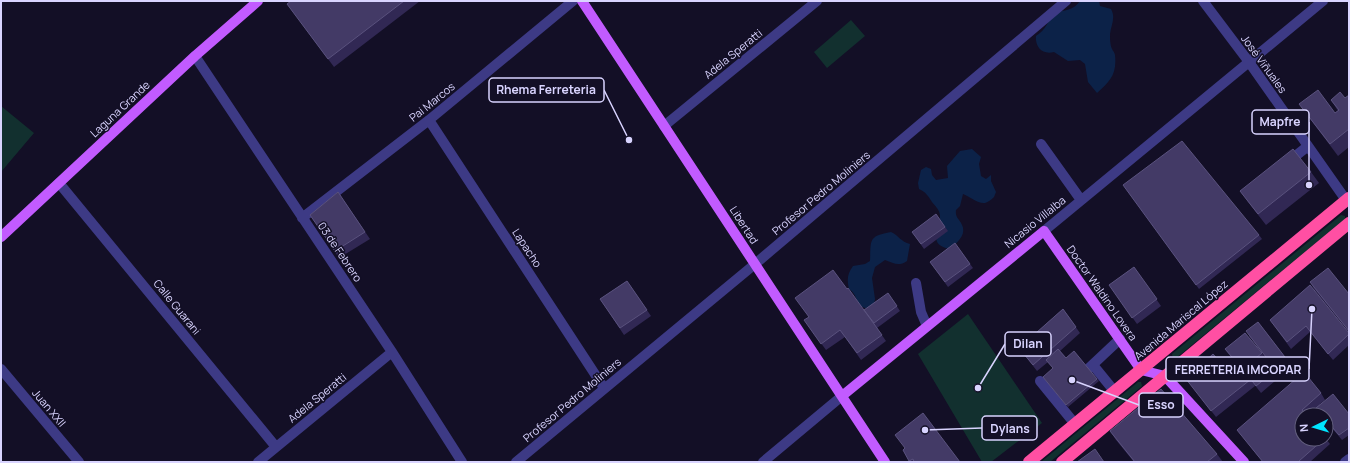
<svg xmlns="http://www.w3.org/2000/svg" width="1350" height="463" font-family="Manrope,sans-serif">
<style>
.green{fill:#12302f}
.water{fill:#0c2248}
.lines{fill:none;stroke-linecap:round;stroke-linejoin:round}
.minor{stroke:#3d3a85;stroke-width:10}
.major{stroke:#c25bff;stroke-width:10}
.highway{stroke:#ff4fa3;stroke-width:12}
.wall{fill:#312854}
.building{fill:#433a66;stroke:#5a527e}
.labels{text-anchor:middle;stroke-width:3;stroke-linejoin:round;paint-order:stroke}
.street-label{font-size:11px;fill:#d9d4ff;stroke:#130f26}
.leader{fill:none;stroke:#d9d4ff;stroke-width:1.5}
.callout-dot{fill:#d9d4ff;stroke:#130f26;stroke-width:1.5}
.callout{fill:#130f26;stroke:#d9d4ff;stroke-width:1.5}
.callout-label{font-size:12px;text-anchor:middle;font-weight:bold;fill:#d9d4ff}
</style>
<rect width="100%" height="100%" fill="#130f26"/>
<path class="green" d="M851,20L865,36L827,68L814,52Z
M1,106L34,133L1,172Z
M1341,215L1345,216V219L1175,359H1173L1172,354Z
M968,314L1042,423L991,462H982L918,354Z
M1138,382H1141L1142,386L1141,387L1050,462H1041Z"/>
<path class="water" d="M1080,1H1099L1100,6L1111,9C1116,18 1111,25 1110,34C1110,38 1110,45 1112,49C1114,53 1114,51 1115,55C1117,75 1110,81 1097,93L1088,82L1085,64L1080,60L1068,61L1054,52C1042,55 1035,47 1036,36C1046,30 1048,21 1054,12C1064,11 1074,10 1080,1Z
M972,149L981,157L979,164L981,176L986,179L991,175V181L996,192L994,197C992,199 988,202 985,203C978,204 969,196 963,194L960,206L956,210C955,218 959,218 962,225C967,235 956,244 949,249C927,244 940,230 940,216C940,210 935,206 932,202C928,196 926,192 919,189L918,183L921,170L926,167L931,169L932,175L936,180L948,178L947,166L960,151Z
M891,232C898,235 901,242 910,244L907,261C898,267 894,263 885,260L875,267L872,278L875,299L874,305L869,309C853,306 860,296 849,289C847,280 847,274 853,266L865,264L870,261C871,240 868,236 891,232Z"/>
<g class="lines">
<path class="minor" d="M1203,1L1249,62L1346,200
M195,56L392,352L462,462
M429,120L604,388
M664,126L817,1
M1041,144L1081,200
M1288,162L1308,146
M59,183L276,447
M302,218L429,120L573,1
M1044,231L1323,1
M916,283L921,312L927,326
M1093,365L1115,392
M1,369L79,462
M1088,369L1120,339
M1040,381L1075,424
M258,462L392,352
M516,462L755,264L1066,1
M763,462L842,396
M1345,462L1349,459"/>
<path class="major" d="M582,1L885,462
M1,237L195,56L258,1
M842,396L1044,231L1141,370L1165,376L1244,462"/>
<path class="highway" d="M1029,462L1349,198
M1062,462L1349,223"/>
</g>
<path class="wall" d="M291,1H420L334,67L287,4Z
M1349,95V147L1338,156L1299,104L1335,113L1338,111L1331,100L1345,98Z
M1311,172L1319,183L1266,225L1248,202L1240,191Z
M1123,185L1259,235L1262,239L1199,289Z
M338,192L370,239L339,258L310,215Z
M936,214L948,231L924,249L912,232Z
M955,243L973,268L948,287L930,262Z
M1134,267L1161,306L1137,324L1109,285Z
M627,281L651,316L624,335L600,299Z
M1310,282L1349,294V332L1314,289Z
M888,293L900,311L877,328L886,341L861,360L845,337L826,350L804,320L864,310Z
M1063,309L1080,333L1060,351L1066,358L1097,379L1099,381L1068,407L1045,379L1053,368L1048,362L1037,371L1019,348Z
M1270,320L1349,333V345L1333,360L1310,332L1291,349Z
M1258,322L1291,365L1280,375L1249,336Z
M1225,349L1262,353L1267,360L1261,364L1271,374L1275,381L1261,393L1254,384L1255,386L1216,417L1186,379L1222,364L1231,357Z
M1321,393L1325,400L1320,404L1349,414V435L1342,440L1326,421V415H1321L1316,408L1308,415H1302V439H1326L1330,444L1310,462H1263L1237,430Z
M1110,431L1217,454L1223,462H1134L1116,440Z
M903,450L960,462H910Z"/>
<path class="building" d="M291,1H404L328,59L287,4Z
M1318,90L1335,113L1339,110L1331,100L1340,92L1345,98L1349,95V129L1330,144L1299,104Z
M1182,141L1259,235L1196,285L1123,185Z
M1293,149L1311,172L1258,214L1240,191Z
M338,192L365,232L335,251L310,215Z
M936,214L945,227L921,244L912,232Z
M955,243L970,264L945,282L930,262Z
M1134,267L1157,299L1132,318L1109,285Z
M1328,268L1349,294V331L1310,282Z
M833,270L847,289L848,288L882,335L857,353L840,330L821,344L804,320L809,317L795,298Z
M627,281L647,310L620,328L600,299Z
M1310,285L1349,333V334L1328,354L1306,326L1287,342L1270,320Z
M888,293L897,306L874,323L864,310Z
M1063,309L1076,327L1033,365L1019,348Z
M1258,322L1288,361L1276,370L1246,331Z
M1245,333L1262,353L1256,358L1271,374L1256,386L1249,377L1250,380L1211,411L1186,379L1213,354L1222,364L1232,357L1225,349Z
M1058,349L1066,358L1074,351L1097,379L1066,405L1043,377L1053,368L1046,360Z
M1304,372L1321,393L1302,410L1306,415H1302V439H1324L1299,461V462H1263L1237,430Z
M1161,389L1217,454L1207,462H1135L1110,431Z
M1333,394L1349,414V428L1339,435L1326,420V415H1322L1316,408Z
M923,413L960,462H914L913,459L909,461L903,450L905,448L895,435Z
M1095,449L1104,462H1077Z"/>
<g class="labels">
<g class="street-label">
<text transform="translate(733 54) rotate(-39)" y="4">Adela Speratti</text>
<text transform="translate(1264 64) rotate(54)" y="4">José Viñuales</text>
<text transform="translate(432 102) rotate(-39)" y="4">Pai Marcos</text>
<text transform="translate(120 109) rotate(-43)" y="4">Laguna Grande</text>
<text transform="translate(821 193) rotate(-40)" y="4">Profesor Pedro Moliniers</text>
<text transform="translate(1035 222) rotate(-39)" y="4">Nicasio Villalba</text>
<text transform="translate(744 225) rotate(57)" y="4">Libertad</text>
<text transform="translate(527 248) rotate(57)" y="4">Lapacho</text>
<text transform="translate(340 252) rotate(56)" y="4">03 de Febrero</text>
<text transform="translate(1102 293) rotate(55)" y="4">Doctor Waldino Lovera</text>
<text transform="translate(177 307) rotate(51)" y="4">Calle Guarani</text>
<text transform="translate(1181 320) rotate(-40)" y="4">Avenida Mariscal López</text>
<text transform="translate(317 398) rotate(-39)" y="4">Adela Speratti</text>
<text transform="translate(572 400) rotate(-40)" y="4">Profesor Pedro Moliniers</text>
<text transform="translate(49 408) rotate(50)" y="4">Juan XXII</text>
</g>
</g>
<path class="leader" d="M629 140L604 90M1309 185L1309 122M978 388L1005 344M1312 309L1309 369M1072 380L1139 405M925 430L982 428"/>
<g class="callout-dot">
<circle cx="629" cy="140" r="4"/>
<circle cx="1309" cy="185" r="4"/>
<circle cx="978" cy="388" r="4"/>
<circle cx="1312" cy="309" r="4"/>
<circle cx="1072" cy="380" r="4"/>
<circle cx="925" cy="430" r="4"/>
</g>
<g class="callout">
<rect x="489" y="78" width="115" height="24" rx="4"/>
<rect x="1252" y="110" width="57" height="24" rx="4"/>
<rect x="1005" y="332" width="46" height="24" rx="4"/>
<rect x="1166" y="357" width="143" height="24" rx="4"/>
<rect x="1139" y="393" width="44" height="24" rx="4"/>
<rect x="982" y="416" width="55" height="24" rx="4"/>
</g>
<g class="callout-label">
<text x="546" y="94">Rhema Ferreteria</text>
<text x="1280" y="126">Mapfre</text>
<text x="1028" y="348">Dilan</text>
<text x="1238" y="374">FERRETERIA IMCOPAR</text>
<text x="1161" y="409">Esso</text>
<text x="1010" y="433">Dylans</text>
</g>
<rect width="1350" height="463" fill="none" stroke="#d9d4ff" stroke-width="4"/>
<g transform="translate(1314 427) rotate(265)"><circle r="19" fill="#130f26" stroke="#625e7d"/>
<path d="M0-3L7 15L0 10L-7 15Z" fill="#00e5ff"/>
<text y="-6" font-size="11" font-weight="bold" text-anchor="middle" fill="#d9d4ff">N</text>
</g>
</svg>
